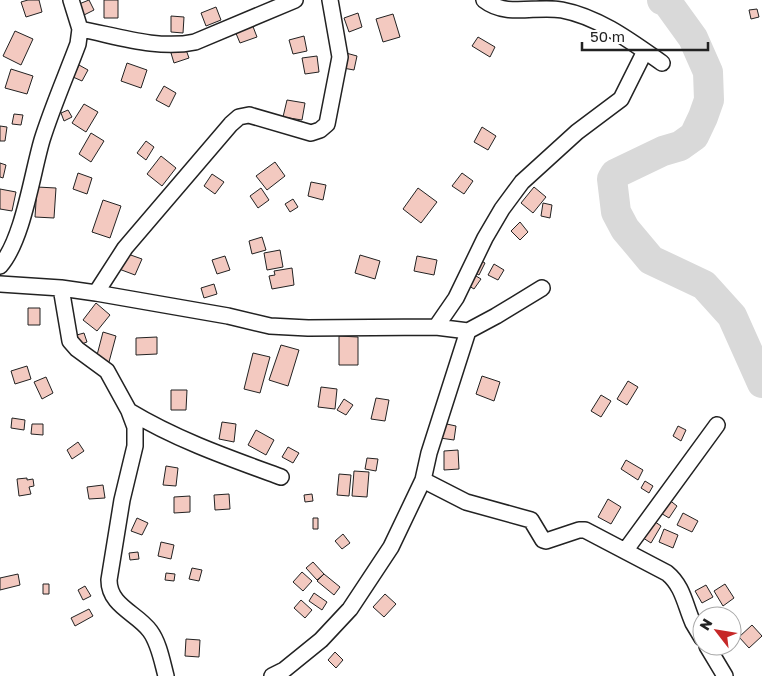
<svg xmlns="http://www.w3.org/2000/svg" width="762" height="676" font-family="'Golos Text',sans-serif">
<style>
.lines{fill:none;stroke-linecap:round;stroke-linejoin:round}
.river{stroke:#d9d9d9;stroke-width:30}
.building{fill:#f3c9c0;stroke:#222}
.minor-casing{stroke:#222;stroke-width:18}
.minor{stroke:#fff;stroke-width:15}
</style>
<rect width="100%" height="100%" fill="#fff"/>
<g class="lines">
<path class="river" d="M662,0L667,2L693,38L708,72L709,100L703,117L694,136L680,146L663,151L615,174L612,179L616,212L625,229L651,260L704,285L732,316L762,383"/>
</g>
<path class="building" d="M28,0H39L42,12L26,17L21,2Z
M89,0L94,10L84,15L79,4Z
M104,0H118V18H104Z
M216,7L221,20L206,26L201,13Z
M757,9L759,17L751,19L749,10Z
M358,13L362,27L349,32L344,18Z
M393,14L400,37L383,42L376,19Z
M171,16L184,17L183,33L171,32Z
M252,24L257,37L240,43L235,31Z
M15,31L33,39L21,65L3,56Z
M304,36L307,51L293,54L289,40Z
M478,37L495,47L490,57L472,46Z
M185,47L189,58L174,63L171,53Z
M346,53L357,56L354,70L343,68Z
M317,56L319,72L305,74L302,58Z
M127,63L147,70L141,88L121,81Z
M79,65L88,70L82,81L73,77Z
M11,69L33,76L27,94L5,88Z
M164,86L176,93L169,107L156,100Z
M287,100L305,103L302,120L283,117Z
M84,104L98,112L86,132L72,123Z
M68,110L72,117L64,121L61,113Z
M14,114L23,115L21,125L12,124Z
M0,126L7,127L5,141H0Z
M482,127L496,136L488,150L474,142Z
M91,133L104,141L91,162L79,154Z
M146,141L154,147L146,160L137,153Z
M161,156L176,168L162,186L147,174Z
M275,162L285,176L267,190L256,176Z
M0,163L6,165L3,178L0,177Z
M78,173L92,178L87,194L73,189Z
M462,173L473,181L464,194L452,186Z
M212,174L224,182L215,194L204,186Z
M311,182L326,185L323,200L308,196Z
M37,187L56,188L54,218L35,217Z
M534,187L546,197L533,213L521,203Z
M261,188L269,200L258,208L250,196Z
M418,188L437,202L421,223L403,209Z
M0,189L16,192L12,211L0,209Z
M293,199L298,207L290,212L285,204Z
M103,200L121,206L110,238L92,232Z
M543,203L552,205L550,218L541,216Z
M520,222L528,232L520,240L511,231Z
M262,237L266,250L252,254L249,241Z
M280,250L283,267L267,270L264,253Z
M125,253L142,259L135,275L119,269Z
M360,255L380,261L375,279L355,273Z
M225,256L230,270L217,274L212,260Z
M417,256L437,260L434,275L414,271Z
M478,259L485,263L479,275L472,271Z
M494,264L504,270L498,280L488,275Z
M292,268L294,285L272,289L269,276L275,275L274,271Z
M471,273L481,279L474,289L464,283Z
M214,284L217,294L204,298L201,288Z
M96,303L110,315L97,331L83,320Z
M28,308H40V325H28Z
M103,332L116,336L109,362L96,359Z
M84,333L87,342L76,346L73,336Z
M339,336L358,337V365H339Z
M157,337V354L136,355V338Z
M281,345L299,350L288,386L269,380Z
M253,353L270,357L260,393L244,389Z
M27,366L31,379L15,384L11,371Z
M482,376L500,382L494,401L476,394Z
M46,377L53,393L42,399L34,382Z
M628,381L638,387L627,405L617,399Z
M321,387L337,389L335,409L318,407Z
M171,390H187L186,410H171Z
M601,395L611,401L601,417L591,411Z
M376,398L389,400L385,421L371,419Z
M344,399L353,405L346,415L337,410Z
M12,418L25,420L24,430L11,428Z
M222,422L236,424L234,442L219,439Z
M442,423L456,426L454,440L440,438Z
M32,424H43V435L31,434Z
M678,426L686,430L681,441L673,436Z
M256,430L274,440L266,455L248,445Z
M78,442L84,451L72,459L67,450Z
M288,447L299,453L293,463L282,457Z
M458,450L459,469L444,470V451Z
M367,458L378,459L376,471L365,469Z
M626,460L643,470L638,480L621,469Z
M166,466L178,468L176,486L163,485Z
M354,471L369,472L367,497L352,496Z
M339,474L351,475L349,496L337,495Z
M27,478V480L33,479L34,486L29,487L31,494L19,496L17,479Z
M645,481L653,486L649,493L641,488Z
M103,485L105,498L89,499L87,487Z
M229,494L230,509L215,510L214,495Z
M312,494L313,501L305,502L304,495Z
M190,496V512L174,513V497Z
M608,499L621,507L611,524L598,517Z
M668,499L677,506L669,518L659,512Z
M683,513L698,521L692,532L677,525Z
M137,518L148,523L142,535L131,531Z
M313,518H318V529H313Z
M651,519L661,526L651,543L640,536Z
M664,529L678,535L673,548L659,542Z
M343,534L350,543L342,549L335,541Z
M161,542L174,545L171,559L158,556Z
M138,552L139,559L130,560L129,553Z
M313,562L324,574L317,580L306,568Z
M192,568L202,570L199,581L189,579Z
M302,572L312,581L303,591L293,582Z
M166,573L175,574L174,581L165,580Z
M18,574L20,585L0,590V578Z
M324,574L340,587L334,595L317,581Z
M43,584H49V594H43Z
M725,584L734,598L723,606L714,591Z
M706,585L713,597L702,603L695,591Z
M85,586L91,596L83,600L78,590Z
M314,593L327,602L322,610L309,601Z
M385,594L396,604L384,617L373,607Z
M301,600L312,610L305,618L294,608Z
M89,609L93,616L75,626L71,618Z
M752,625L762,636L749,648L739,637Z
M186,639L200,640L199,657L185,656Z
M335,652L343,660L336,668L328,660Z"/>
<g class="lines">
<g class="minor-casing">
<path id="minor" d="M484,0C507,18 536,5 562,10C599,17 632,42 662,63
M80,29C117,36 158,50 195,42L295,0
M0,266C23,240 32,174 42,140C52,108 66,76 78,44L80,29L71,0
M0,284L61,288L96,293L228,316L270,326L308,328L436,327L456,298L485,238L502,209L522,182L577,132L621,99L645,51
M61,288L70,341L77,349L107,371L129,411L135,427V446L122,500L109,580C109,606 137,613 150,631C159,643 162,661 166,676
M96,293L125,248L231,124L239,117L249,115L311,133L320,130L327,124L340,57L330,0
M436,327L468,331L496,316L542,288
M129,411C177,440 229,458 281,477
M423,480L466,502L531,520L543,540L546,541L579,530H585L667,573C683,586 685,605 693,623C696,628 699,633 702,638
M625,551L717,425
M707,646L725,676
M272,676L284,670L321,640L350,609L391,547L423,480L429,453L468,331"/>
</g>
<use href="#minor" class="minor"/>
</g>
<g transform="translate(717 631) rotate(301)"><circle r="24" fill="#ffffff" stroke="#a7a7a7"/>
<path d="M0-4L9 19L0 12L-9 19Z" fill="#c62828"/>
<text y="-8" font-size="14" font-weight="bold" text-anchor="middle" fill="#222222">N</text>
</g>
<path d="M582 42v8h126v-8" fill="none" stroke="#222222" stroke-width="2.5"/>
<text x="590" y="42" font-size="15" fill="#222222" stroke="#ffffff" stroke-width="4" paint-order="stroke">50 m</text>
</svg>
